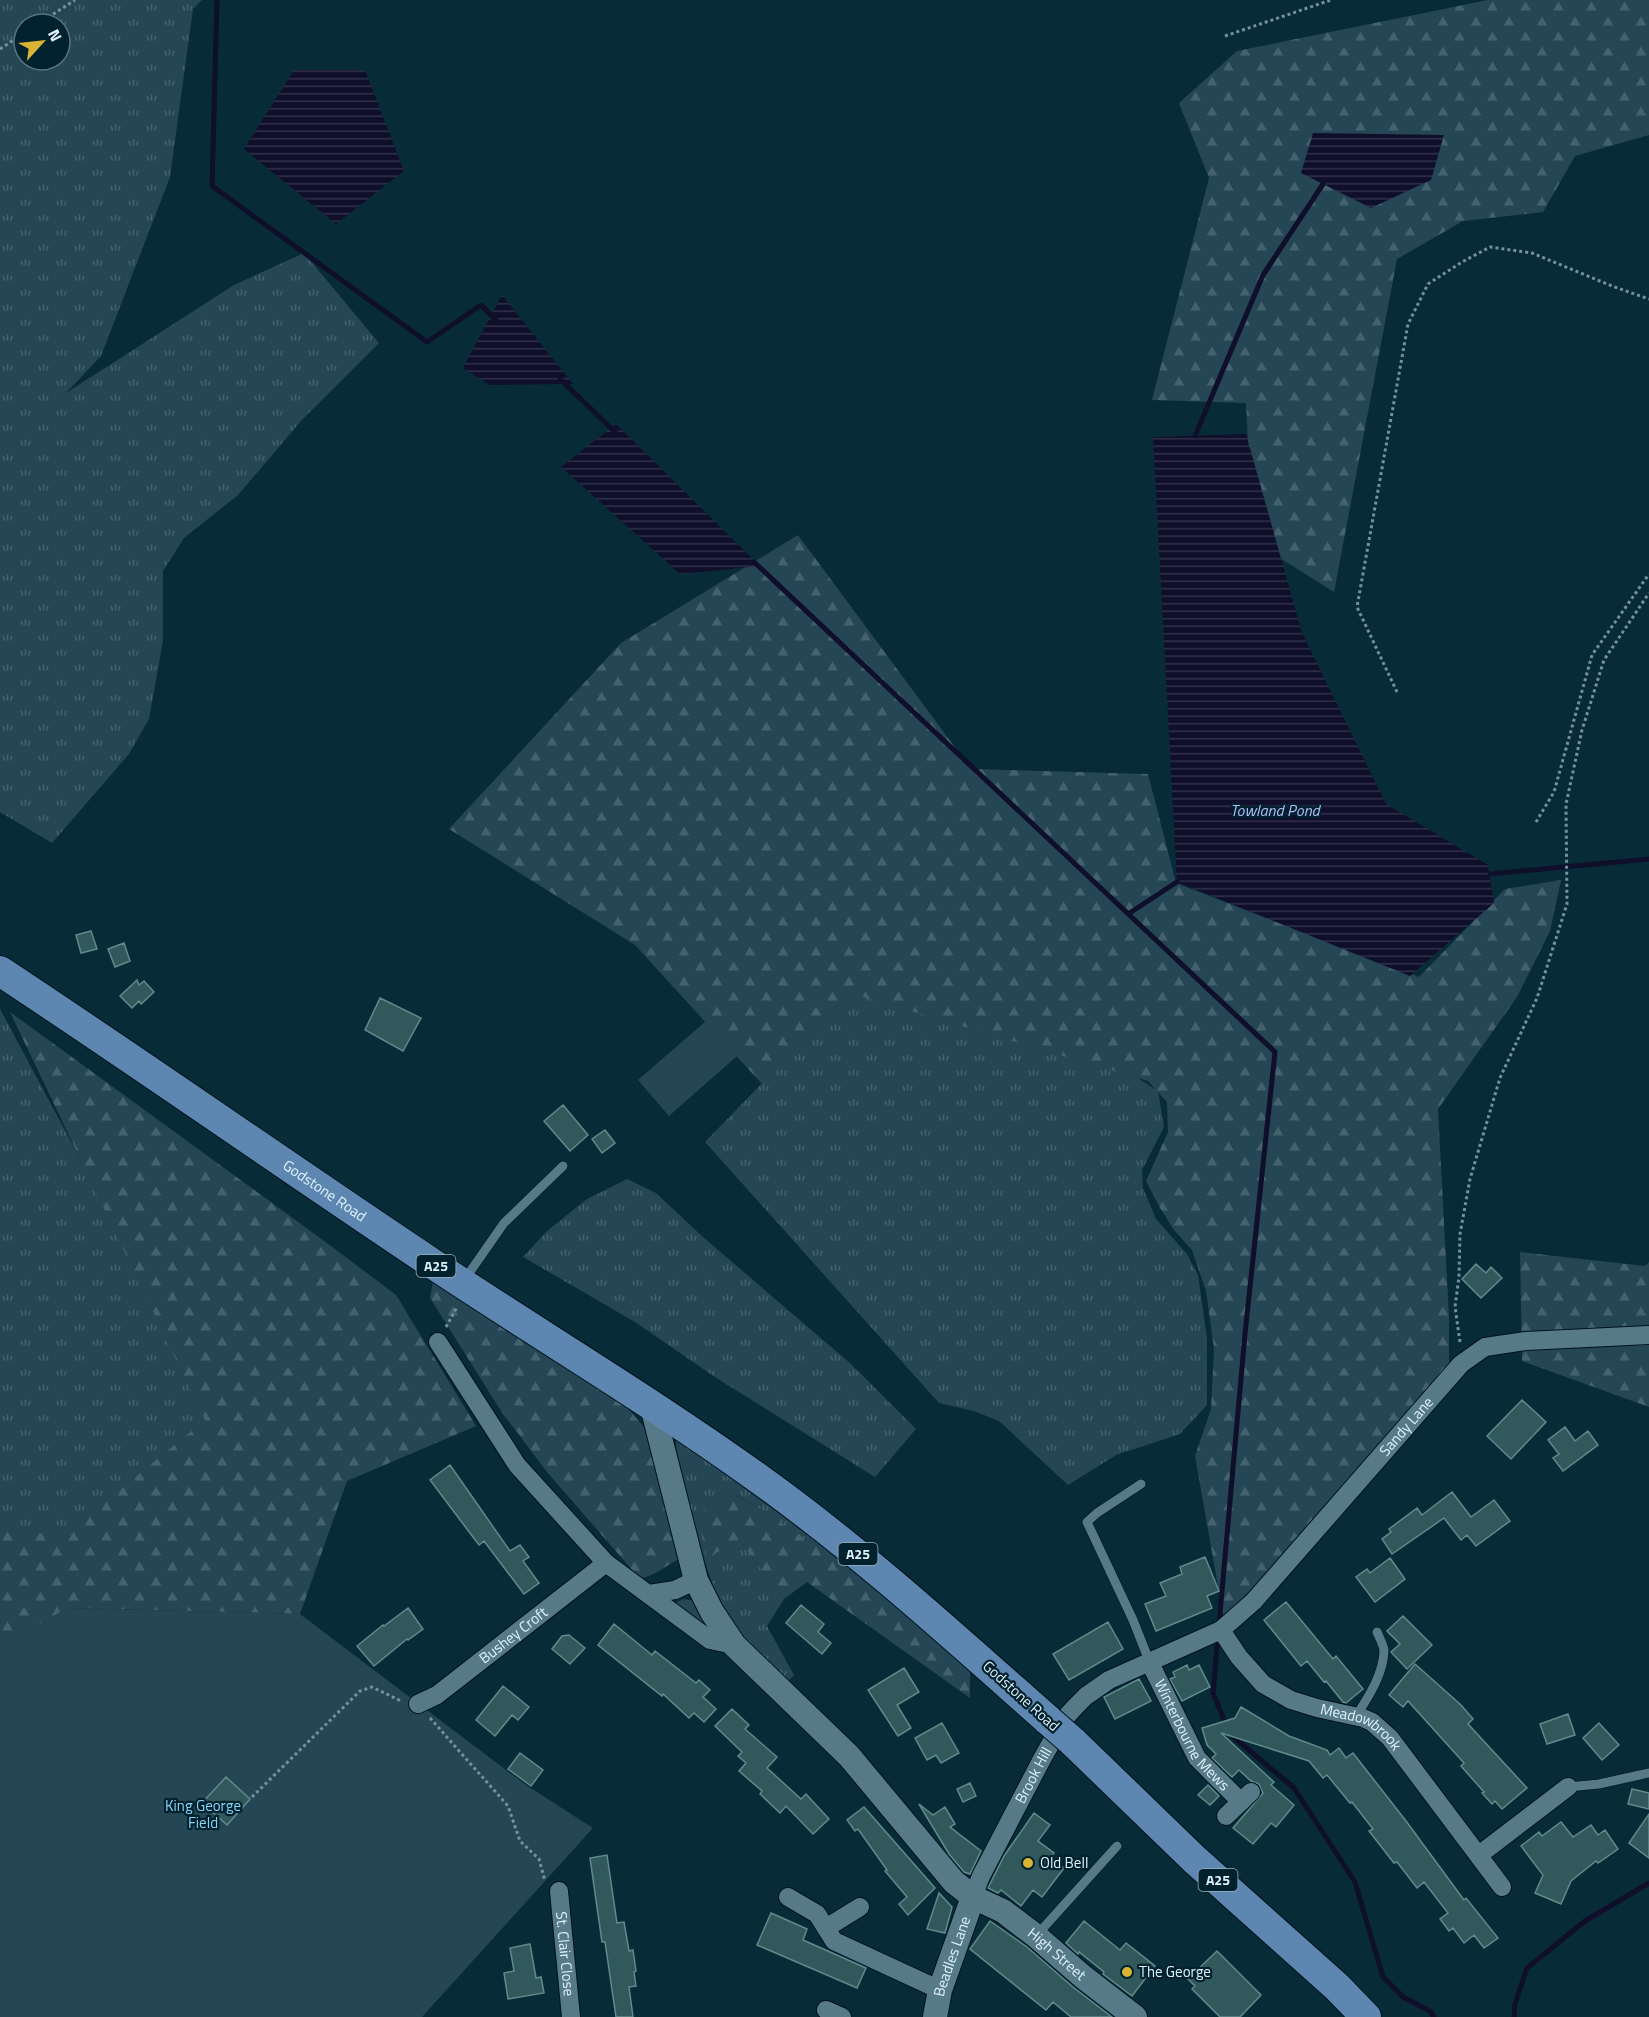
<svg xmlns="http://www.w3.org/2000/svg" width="1649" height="2017" font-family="'Titillium Web',sans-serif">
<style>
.grass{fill:url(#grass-tufts);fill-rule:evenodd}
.forest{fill:url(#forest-firs)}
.green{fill:#254755}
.water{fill:url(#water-rules)}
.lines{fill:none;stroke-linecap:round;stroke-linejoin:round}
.stream{stroke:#0f0e2b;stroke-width:5}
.building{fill:#31595b;stroke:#608a8c;stroke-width:1.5}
.service-casing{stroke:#00131c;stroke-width:10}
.minor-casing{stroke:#00131c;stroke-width:20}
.tertiary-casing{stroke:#00131c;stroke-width:26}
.primary-casing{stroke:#00131c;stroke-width:32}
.path{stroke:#76919c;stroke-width:3;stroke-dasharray:3 3;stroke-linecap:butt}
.service{stroke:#577a89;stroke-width:9}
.minor{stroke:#577a89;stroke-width:18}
.tertiary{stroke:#577a89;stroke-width:24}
.primary{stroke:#5d87b0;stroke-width:30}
.primary-bridge-casing{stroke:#00131c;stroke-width:32;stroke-linecap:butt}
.primary-bridge{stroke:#5d87b0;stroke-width:30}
.poi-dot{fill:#d9b334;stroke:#00212e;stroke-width:2}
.labels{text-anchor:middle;stroke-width:4.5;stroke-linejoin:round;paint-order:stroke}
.shield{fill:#00212e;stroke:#9cb3bd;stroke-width:1.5}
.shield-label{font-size:14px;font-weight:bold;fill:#dff2fa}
.street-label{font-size:15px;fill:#dff2fa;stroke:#00212e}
.park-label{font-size:15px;fill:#87d3f3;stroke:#00212e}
.poi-label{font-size:15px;fill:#dff2fa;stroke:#00212e;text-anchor:start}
.water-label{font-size:16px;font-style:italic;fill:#b5baf8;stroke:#00212e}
</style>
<defs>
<pattern id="grass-tufts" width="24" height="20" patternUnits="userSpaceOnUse" patternTransform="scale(1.5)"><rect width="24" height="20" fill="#254755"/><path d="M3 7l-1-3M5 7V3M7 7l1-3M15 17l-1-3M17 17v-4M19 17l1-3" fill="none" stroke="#44626e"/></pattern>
<pattern id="forest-firs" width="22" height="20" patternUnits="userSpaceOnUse" patternTransform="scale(1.5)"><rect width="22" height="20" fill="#254755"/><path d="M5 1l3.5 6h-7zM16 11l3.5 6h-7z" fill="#44626e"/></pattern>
<pattern id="water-rules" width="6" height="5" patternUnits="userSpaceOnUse" patternTransform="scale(1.5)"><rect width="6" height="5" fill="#0f0e2b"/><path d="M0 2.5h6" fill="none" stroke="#32324b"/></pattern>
</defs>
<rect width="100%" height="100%" fill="#082b38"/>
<path class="grass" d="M0,0H202L193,9L170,177L101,356L66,393L234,285L304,253L379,343L301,421L238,495L184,538L163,571V641L149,719L129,754L52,843L0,812ZM24,24H60V60H24Z
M850,993L1108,1059L1158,1091L1164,1127L1142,1170L1143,1188L1156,1219L1187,1254L1198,1275L1207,1338V1405L1180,1434L1116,1455L1068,1485L999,1421L974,1411L939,1403L705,1142Z
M0,1009L224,1427L0,1613Z
M627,1179L656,1193L703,1237L851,1364L916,1429L875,1477L715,1377L635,1322L523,1257L547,1231L587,1199Z
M676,1440H678L865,1576L863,1580L756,1506L735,1495L707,1557L739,1540L784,1599L767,1626L794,1675L787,1682C721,1636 704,1568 687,1493C683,1477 675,1456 676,1440Z
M683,1599L694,1601L709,1628L676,1606L677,1602Z"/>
<path class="forest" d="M1488,0H1649V135L1575,156L1543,212L1463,221L1397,259L1334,592L1253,541L1246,403L1152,400L1209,178L1179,103L1237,51Z
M798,535L971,769L1148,774L1176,883L1419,977L1505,889L1561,880L1550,931L1517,997L1438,1109L1449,1317V1364L1224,1620L1195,1456L1211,1409L1214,1349L1206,1291L1192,1250L1174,1230L1160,1208L1146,1181L1168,1132L1167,1102L1148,1081L850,993L762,1084L635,945L449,829L621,643Z
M10,1012L331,1246L396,1295L476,1426L347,1481L300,1614L68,1608L0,1648V1518L58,1540L205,1420Z
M1520,1252L1645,1266L1649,1262V1407L1522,1361Z
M433,1282L620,1399L644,1427L680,1558L654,1574L640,1579L547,1472L501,1411L430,1298Z
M734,1495L756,1506L864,1579L970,1659V1698L807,1582L784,1599L739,1540L707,1558L698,1519C710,1501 713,1497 734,1495Z"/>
<path class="green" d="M706,1021L737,1056L669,1116L638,1080Z
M68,1608L300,1614L526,1785L593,1828L422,2017H0V1645Z"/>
<path class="water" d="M294,70H365L404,171L336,224L244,149Z
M1313,133L1444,135L1431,180L1371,208L1301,173Z
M502,295L573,384L490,385L463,368Z
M616,424L760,566L680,574L561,467Z
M1246,434L1302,633L1386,804L1488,865L1494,903L1410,976L1177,882L1153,437Z"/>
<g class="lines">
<path class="stream" d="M217,0L212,186L427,342L481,305L496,320
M560,379L616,433
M1195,436L1263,275L1323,184
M754,562L1275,1052L1245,1334L1219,1624
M1490,874L1649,859
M1128,914L1177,882
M1218,1636L1213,1693L1230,1734L1294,1788L1355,1882L1383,1977L1403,1997L1430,2011L1434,2017
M1514,2017L1515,2004L1527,1968L1585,1921L1649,1883"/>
</g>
<path class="building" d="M91,931L97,949L81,953L76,935Z
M124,943L130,961L115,967L108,949Z
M137,980L139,985L144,981L154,992L141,1004L139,1001L132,1008L120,996Z
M380,998L421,1018L403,1051L365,1030Z
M563,1105L588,1135L570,1151L544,1121Z
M605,1130L615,1143L602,1153L592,1139Z
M1476,1264L1486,1273L1491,1267L1502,1278L1481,1298L1462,1279Z
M1522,1400L1546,1422L1511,1459L1487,1436Z
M1565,1427L1575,1441L1588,1431L1598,1445L1563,1471L1553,1458L1559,1454L1548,1440Z
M450,1465L510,1551L520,1545L529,1557L523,1561L539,1583L524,1594L484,1541L479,1545L430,1480Z
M1452,1492L1471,1517L1494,1500L1510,1521L1476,1546L1467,1535L1461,1540L1444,1518L1392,1554L1382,1539L1391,1532L1389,1529L1417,1508L1422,1515Z
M1205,1557L1219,1591L1207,1596L1212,1608L1156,1631L1145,1604L1166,1596L1160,1583L1182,1574L1180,1567Z
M1390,1558L1405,1579L1375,1602L1356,1577L1367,1569L1370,1573Z
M1286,1602L1333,1659L1336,1656L1363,1689L1346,1703L1343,1702L1326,1681L1324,1682L1307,1661L1301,1666L1264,1620Z
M801,1605L824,1624L818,1632L831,1643L822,1654L786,1623Z
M408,1608L423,1629L408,1640L407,1639L374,1666L357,1646L383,1625L384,1626Z
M1403,1616L1432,1645L1407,1669L1391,1652L1400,1644L1387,1631Z
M1108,1622L1123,1649L1069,1680L1053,1654Z
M614,1624L652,1655L655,1651L696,1683L699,1680L710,1690L703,1697L716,1709L704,1722L694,1713L689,1718L663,1694L662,1696L598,1645Z
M569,1635L585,1648L570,1664L552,1649L562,1636Z
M1415,1664L1461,1705L1473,1719L1468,1724L1527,1788L1502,1809L1495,1801L1492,1804L1482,1793L1484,1792L1461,1766L1464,1763L1408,1701L1403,1707L1389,1695Z
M1187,1665L1189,1670L1199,1665L1210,1687L1182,1701L1170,1679L1175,1677L1173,1672Z
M904,1668L919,1692L897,1705L911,1728L898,1736L868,1690Z
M1139,1679L1151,1701L1115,1719L1104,1697Z
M503,1686L529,1707L518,1720L512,1715L495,1736L476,1720Z
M1241,1707L1289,1736L1327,1750L1330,1755L1339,1748L1346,1758L1353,1753L1406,1821L1464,1900L1466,1898L1498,1938L1484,1948L1474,1935L1464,1943L1453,1928L1449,1931L1440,1919L1448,1913L1424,1882L1417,1888L1397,1862L1394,1863L1369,1831L1373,1829L1352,1802L1350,1803L1327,1775L1323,1778L1309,1761L1221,1733L1274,1782L1271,1785L1294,1805L1276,1827L1271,1823L1253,1844L1233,1828L1263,1793L1259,1784L1251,1781L1239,1770L1232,1777L1212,1758L1216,1754L1207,1745L1202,1728L1235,1718Z
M732,1709L749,1725L745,1729L777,1757L767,1768L801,1799L806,1794L829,1819L813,1834L786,1806L780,1813L760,1794L762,1791L739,1771L746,1763L738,1756L742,1752L715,1726Z
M1568,1714L1575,1735L1547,1744L1540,1724Z
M942,1723L959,1753L941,1763L936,1755L927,1760L915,1738Z
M1599,1723L1619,1745L1602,1760L1583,1738Z
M520,1753L543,1770L531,1786L508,1769Z
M226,1777L250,1799L227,1825L202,1803Z
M970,1783L976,1796L963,1802L957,1789Z
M1208,1785L1219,1796L1210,1805L1198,1795Z
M1632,1789L1649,1793V1809L1628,1804Z
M919,1804L933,1815L945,1807L955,1824L950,1827L981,1851L970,1874L964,1872L949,1854Z
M864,1807L935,1888L908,1915L899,1904L907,1897L885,1871L887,1870L858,1829L855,1831L847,1820Z
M1034,1813L1050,1825L1038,1841L1054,1853L1051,1857L1064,1868L1042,1897L1033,1890L1021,1906L1001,1890L998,1893L988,1888L1004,1856Z
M1649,1814V1858L1629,1843Z
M1561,1822L1573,1837L1591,1825L1598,1835L1605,1830L1618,1849L1598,1863L1596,1861L1571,1881L1561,1904L1535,1893L1543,1875L1521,1846L1539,1832L1542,1836Z
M607,1855L617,1923L624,1922L629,1951L633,1950L636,1971L634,1972L636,1986L629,1987L633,2017H616L605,1942H602L590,1858Z
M939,1893L952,1907L945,1933L927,1929Z
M771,1913L807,1929L803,1940L866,1968L857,1988L757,1945Z
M990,1921L1027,1947L1073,1987L1112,2017H1071L1053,2002L1046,2010L970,1949Z
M1084,1921L1120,1950L1126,1943L1155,1966L1132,1996L1103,1974L1104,1972L1079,1952L1078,1954L1066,1943Z
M530,1944L536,1978L541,1977L544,1993L508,1999L504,1973L514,1971L510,1948Z
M1217,1951L1261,1995L1240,2017H1220L1192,1989L1195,1986L1188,1979Z"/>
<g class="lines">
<g class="service-casing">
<path id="service" d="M465,1279L504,1223L563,1166
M1141,1484L1097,1513L1087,1522L1133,1620L1150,1663
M1356,1716C1368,1698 1384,1673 1384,1650C1383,1644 1379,1637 1377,1632
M1568,1787L1599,1784L1649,1773
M1036,1936L1117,1846"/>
</g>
<g class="minor-casing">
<g id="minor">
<path d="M438,1342L517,1465L606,1563L710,1640L734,1645"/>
<path d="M649,1594L675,1590L696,1580"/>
<path id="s1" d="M1221,1630L1239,1657L1263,1684L1291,1700L1317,1708L1363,1718L1372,1722L1390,1738L1502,1887"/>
<path id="s2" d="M1150,1663L1197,1758L1241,1802"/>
<path id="s3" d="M418,1704L437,1695L606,1563"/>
<path d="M1226,1816L1251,1792"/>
<path d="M1479,1855L1568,1787"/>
<path id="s4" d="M559,1891L571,2017"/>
<path d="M788,1897L817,1914L834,1941L940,1990"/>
<path id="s5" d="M973,1897L981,1876L1042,1759L1065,1718L1075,1707L1086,1696L1109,1680L1221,1630L1254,1601L1461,1364L1485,1347L1526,1341L1649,1335"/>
<path d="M826,1928L860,1907"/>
<path d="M826,2010L842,2017"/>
</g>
</g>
<g class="tertiary-casing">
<g id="tertiary">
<path id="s6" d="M652,1406L696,1580L712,1612L734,1645L849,1756L954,1882L973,1897L1003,1911L1036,1936L1082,1976L1135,2017"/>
<path id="s7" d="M935,2017L940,1990L973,1897"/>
</g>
</g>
<g class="primary-casing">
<g id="primary">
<path id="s8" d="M0,971C144,1066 286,1166 430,1262C538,1334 649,1400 755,1476C859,1550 953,1636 1049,1721"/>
<path d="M1072,1741L1194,1859L1337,1987L1366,2017"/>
</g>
</g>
<path class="path" d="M38,24L75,0
M1225,36L1331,0
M0,49L24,33
M1397,692L1357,607L1408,324L1428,284L1462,262L1490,247L1532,253L1612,286L1649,299
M1536,822L1554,792L1592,655L1649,574
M446,1327L457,1307
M1460,1342L1455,1307L1459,1277L1460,1234L1470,1179L1500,1078L1537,998L1567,904L1566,804L1582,730L1604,660L1649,593
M430,1718L508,1806L520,1841L539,1859L545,1881
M252,1797L360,1691L372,1687L401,1701"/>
<use href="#service" class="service"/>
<use href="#minor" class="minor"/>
<use href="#tertiary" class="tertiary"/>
<use href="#primary" class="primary"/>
<g class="primary-bridge-casing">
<path id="primary-bridge" d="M1049,1721L1072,1741"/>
</g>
<use href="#primary-bridge" class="primary-bridge"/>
</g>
<g class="poi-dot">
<circle cx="1028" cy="1863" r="6"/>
<circle cx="1127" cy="1972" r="6"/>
</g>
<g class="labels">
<g class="shield">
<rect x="416.5" y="1255" width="39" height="22" rx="4.5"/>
<rect x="838.5" y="1543" width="39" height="22" rx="4.5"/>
<rect x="1198.5" y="1869" width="39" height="22" rx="4.5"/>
</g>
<g class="shield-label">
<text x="436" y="1271">A25</text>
<text x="858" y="1559">A25</text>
<text x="1218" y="1885">A25</text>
</g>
<g class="street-label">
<text dy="5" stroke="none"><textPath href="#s8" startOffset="392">Godstone Road</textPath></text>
<text dy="5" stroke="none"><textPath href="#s5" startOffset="658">Sandy Lane</textPath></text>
<text dy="5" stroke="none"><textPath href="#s3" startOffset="118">Bushey Croft</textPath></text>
<text transform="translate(1021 1696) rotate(42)" y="5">Godstone Road</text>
<text dy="5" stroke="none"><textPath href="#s1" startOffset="177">Meadowbrook</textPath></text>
<text dy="5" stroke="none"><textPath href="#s2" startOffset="84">Winterbourne Mews</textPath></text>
<text dy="5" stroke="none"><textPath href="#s5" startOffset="136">Brook Hill</textPath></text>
<text dy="5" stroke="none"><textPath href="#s4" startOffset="63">St. Clair Close</textPath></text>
<text dy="5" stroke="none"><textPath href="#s6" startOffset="705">High Street</textPath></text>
<text dy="5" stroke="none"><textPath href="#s7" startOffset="63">Beadles Lane</textPath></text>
</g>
<g class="park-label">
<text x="203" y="1811">King George<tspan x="203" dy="17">Field</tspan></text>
</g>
<g class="poi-label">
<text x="1040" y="1868">Old Bell</text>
<text x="1139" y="1977">The George</text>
</g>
<g class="water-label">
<text x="1275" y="816">Towland Pond</text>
</g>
</g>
<g transform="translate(42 42) rotate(63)"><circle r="28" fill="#00212e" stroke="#597580" stroke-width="1.5"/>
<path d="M0-4.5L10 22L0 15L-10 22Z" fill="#d9b334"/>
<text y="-9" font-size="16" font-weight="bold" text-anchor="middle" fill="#dff2fa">N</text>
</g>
</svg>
